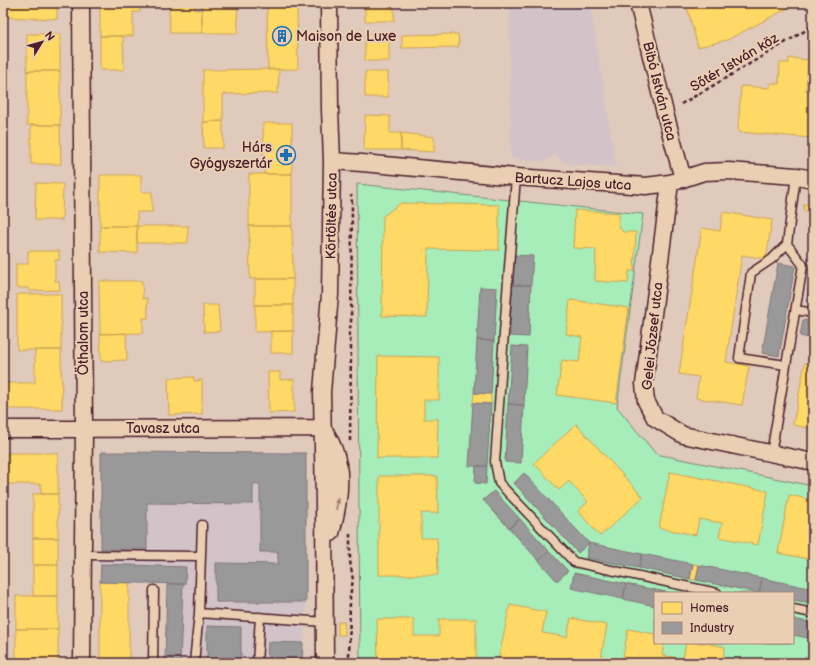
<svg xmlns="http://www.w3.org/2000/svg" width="816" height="666" font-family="'Balsamiq Sans',sans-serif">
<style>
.built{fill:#d2c3c9}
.green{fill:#a6edb9;stroke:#788672;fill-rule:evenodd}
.homes{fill:#ffd966;stroke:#c9a154}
.industry{fill:#999;stroke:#817478}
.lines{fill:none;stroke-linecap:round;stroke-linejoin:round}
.service-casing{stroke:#4a1f2b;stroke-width:11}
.minor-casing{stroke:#4a1f2b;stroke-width:19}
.path{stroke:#4a1f2b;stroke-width:2.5;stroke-dasharray:4 3;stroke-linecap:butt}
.service{stroke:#ebcfb2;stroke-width:8}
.minor{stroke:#ebcfb2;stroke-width:16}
.oneway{fill:#9a776e}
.labels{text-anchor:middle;stroke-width:4;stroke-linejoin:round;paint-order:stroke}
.poi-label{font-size:14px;fill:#4a1f2b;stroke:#ebcfb2;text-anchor:start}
.street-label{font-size:14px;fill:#4a1f2b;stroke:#ebcfb2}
</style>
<rect width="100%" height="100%" fill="#e0cabc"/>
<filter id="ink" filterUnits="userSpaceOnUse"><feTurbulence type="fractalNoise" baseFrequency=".025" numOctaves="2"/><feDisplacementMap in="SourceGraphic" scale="8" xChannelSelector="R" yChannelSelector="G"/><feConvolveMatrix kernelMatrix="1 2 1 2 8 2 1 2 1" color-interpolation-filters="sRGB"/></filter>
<g filter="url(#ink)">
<path class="built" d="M510,3H590L616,167L568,164L555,154L543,162L511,158Z
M101,452L306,453V602L302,663H165L167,584L100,582Z"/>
<path class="green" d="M357,184L643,214L617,407L656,454L813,486V663H360ZM655,593H793V643H655Z"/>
<path class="homes" d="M3,3H57V19L3,17Z
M100,3H140V12H133V36H100Z
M169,3H195V10H202V33H170Z
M202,3H237L238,33H202Z
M267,3H297L298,69L268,70Z
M365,3H394V21H365Z
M686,3H795L796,4L727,40L698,47Z
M27,34H60V71H27Z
M458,34L459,47L402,48V35Z
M365,35H389V61H365Z
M100,36H123L124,70H100Z
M789,58L808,60L806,90L813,91V138L738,132L741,86L770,88V83L779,84L780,63H789Z
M279,69L278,93L223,94V121L203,122V70Z
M27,71H60V125H27Z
M365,72H388V97H365Z
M365,115L390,116V133H401V150H364Z
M223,121V148H204L203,122Z
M263,123H292V174H264Z
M31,125H60L61,164H31Z
M401,133L434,137V152L401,150Z
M249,174H292V226H249Z
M100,175H141V192H152V212H137V226H100Z
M36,183L63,184L62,220H35Z
M401,203L499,205V250L428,249L427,317L382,316L383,216Z
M804,204H813V211H804Z
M575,210L619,213V227L623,232H636L634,271H629L628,283L595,281L596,249L573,248Z
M723,212L772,220L766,259L742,255L726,362L749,366L742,405L696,398L699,377L679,374L702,228L720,231Z
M100,226H137V253L100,252Z
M137,226H188V243H137Z
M249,226H292L293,279H250Z
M28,251H59V260H55V281H59L60,290L29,291V288H16V264H28Z
M255,279H293V305H255Z
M99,281H142L143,299L147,298L148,318H143V333L100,334Z
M17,294H61V350H17Z
M570,300L629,308L616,403L557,395L562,360L579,362L582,337L566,334Z
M203,305H218L220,331L204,332Z
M255,305H293V331L255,332Z
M271,331H293V353H271Z
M126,333L127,360L101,361L100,334Z
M35,350H61L62,409H3V383H35Z
M378,356L439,357V400H424V419H438L437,458H377Z
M805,363L813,365V429L793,425Z
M268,372H280V380L294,379V412L269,413Z
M194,377V381L202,380V414L169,415L168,378Z
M474,393L491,394V404L473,403Z
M576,424L643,497L600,536L578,511L588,502L569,481L559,490L534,463Z
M7,453H58V494H41V484H7Z
M670,472L768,491L758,545L719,537L722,523L699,519L696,535L659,528Z
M379,476H437L438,513H421V538H437L438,575H379Z
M33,494H58V538H33Z
M789,495L813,500V560L778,553Z
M33,538H58V565H33Z
M693,564L699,565L696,580L690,579Z
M33,565H58V596H33Z
M100,582L129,583V663H100Z
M16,596H58V629H16Z
M510,605L546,612L542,633L567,637L571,618L607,625L600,663H506L498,661Z
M377,619H414V636H439V619H476V663H378Z
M338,622H344L345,635H338Z
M16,629H58V663H16Z
M628,629L655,634V643H664L662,655L683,659L686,643H705L725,647L722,663H622Z"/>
<path class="industry" d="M514,255L533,256L531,285H512Z
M778,263L795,266L779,356L762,353Z
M512,285H531L529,337L510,336Z
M809,286H813V303L806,302Z
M480,287L497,288L494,341L477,340Z
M803,320L813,321V339L800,336Z
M477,340L494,341L491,394L474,393Z
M512,346L527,347L524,405L508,404Z
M473,403L491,404L487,466H469Z
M508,404L524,405L521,463L505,462Z
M101,452L306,453V602H216V563L278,564V552H260V484H253V504L147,503V549H101Z
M476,466H487L486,484L475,483Z
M524,473L589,543L578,553L514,483Z
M494,491L520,519L509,528L483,500Z
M520,519L549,551L539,561L509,528Z
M589,543L642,554L639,568L586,558Z
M549,551L568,571L557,581L539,561Z
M642,554L693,564L690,579L639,568Z
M101,564L186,567L185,584L100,582Z
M699,565L762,578L759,593L696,580Z
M574,573L626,584L623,599L571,588Z
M762,578L813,589L811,603L793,600V593H759Z
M167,584H183L180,663H165Z
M626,584L671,593H655V606L623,599Z
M793,619L813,623V639L793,635Z
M207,626L241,627V663H207Z
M268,642L303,643L302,663H267Z"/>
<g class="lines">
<g class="service-casing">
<path id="service" d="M516,177L505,319L495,462L499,483L574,562L717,593
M796,310L813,313
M786,365L739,358L751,273L772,259L787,244
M771,454L803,265L787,244L796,176
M202,525L199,613L325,622
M83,555L201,556
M793,609L813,613
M153,663L154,590
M194,663L199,613
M257,663L260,617"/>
</g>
<g class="minor-casing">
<path id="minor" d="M81,3L84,429L82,663
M638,3L665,113L683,179
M332,161L362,163L516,177L646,186L670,183L704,172L728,171L796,176L813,179
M670,183L644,384L646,401L655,418L683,435L813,462
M3,429L323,428
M326,433C329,439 332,444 334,450C344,475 338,508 331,533
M325,663L324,503L322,392L330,294L332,161L330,109L329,3"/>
</g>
<path class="path" d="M681,104L704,91L813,26
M350,441L351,344C349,337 348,332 351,325L352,203L351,195
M349,663L350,596L353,580L350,561V534"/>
<use href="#service" class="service"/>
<use href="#minor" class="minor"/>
</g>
<defs><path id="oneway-solid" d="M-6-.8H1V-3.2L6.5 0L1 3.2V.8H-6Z"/></defs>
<use class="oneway" href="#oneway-solid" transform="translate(337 504) rotate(-81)"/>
</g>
<defs>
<g id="building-ring" transform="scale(1)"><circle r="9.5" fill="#ebcfb2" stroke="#1f6fb2" stroke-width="1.5"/><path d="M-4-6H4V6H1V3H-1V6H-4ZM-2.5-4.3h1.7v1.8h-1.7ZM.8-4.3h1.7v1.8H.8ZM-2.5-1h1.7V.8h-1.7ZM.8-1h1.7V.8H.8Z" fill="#1f6fb2"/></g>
<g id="pharmacy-ring" transform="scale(1)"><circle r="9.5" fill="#ebcfb2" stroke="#1f6fb2" stroke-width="1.5"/><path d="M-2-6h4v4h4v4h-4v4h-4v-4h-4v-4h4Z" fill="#1f6fb2"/></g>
</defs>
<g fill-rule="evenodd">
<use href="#building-ring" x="282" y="36"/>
<use href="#pharmacy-ring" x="286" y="155"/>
</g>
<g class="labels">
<g class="poi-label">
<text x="296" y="41">Maison de Luxe</text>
<text x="272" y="152" text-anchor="end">Hárs<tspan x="272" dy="16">Gyógyszertár</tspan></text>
</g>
<g class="street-label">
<text transform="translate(734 62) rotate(-31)" y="5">Sőtér István köz</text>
<text transform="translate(660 91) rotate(76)" y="5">Bibó István utca</text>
<text transform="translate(573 181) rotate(4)" y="5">Bartucz Lajos utca</text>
<text transform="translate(331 216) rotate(-89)" y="5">Körtöltés utca</text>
<text transform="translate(83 333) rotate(-90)" y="5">Öthalom utca</text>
<text transform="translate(652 336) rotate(-84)" y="5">Gelei József utca</text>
<text x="163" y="433">Tavasz utca</text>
</g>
</g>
<rect width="816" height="666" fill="none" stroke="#ebcfb2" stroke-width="16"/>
<rect x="8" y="8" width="800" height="650" fill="none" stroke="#4a1f2b" stroke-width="1.5" filter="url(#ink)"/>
<rect x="654" y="592" width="140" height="52" fill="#ebcfb2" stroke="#ab897c"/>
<rect x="662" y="602" width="20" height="12" fill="#ffd966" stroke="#ab897c"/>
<text x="690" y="612" font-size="12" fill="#4a1f2b">Homes</text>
<rect x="662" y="622" width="20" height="12" fill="#999999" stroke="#ab897c"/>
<text x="690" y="632" font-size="12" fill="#4a1f2b">Industry</text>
<g transform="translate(42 42) rotate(53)" stroke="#ebcfb2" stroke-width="3" paint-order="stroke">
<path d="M0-3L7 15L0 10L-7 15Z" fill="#4a1f2b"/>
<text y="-6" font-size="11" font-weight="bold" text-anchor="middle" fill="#4a1f2b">N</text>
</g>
</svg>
